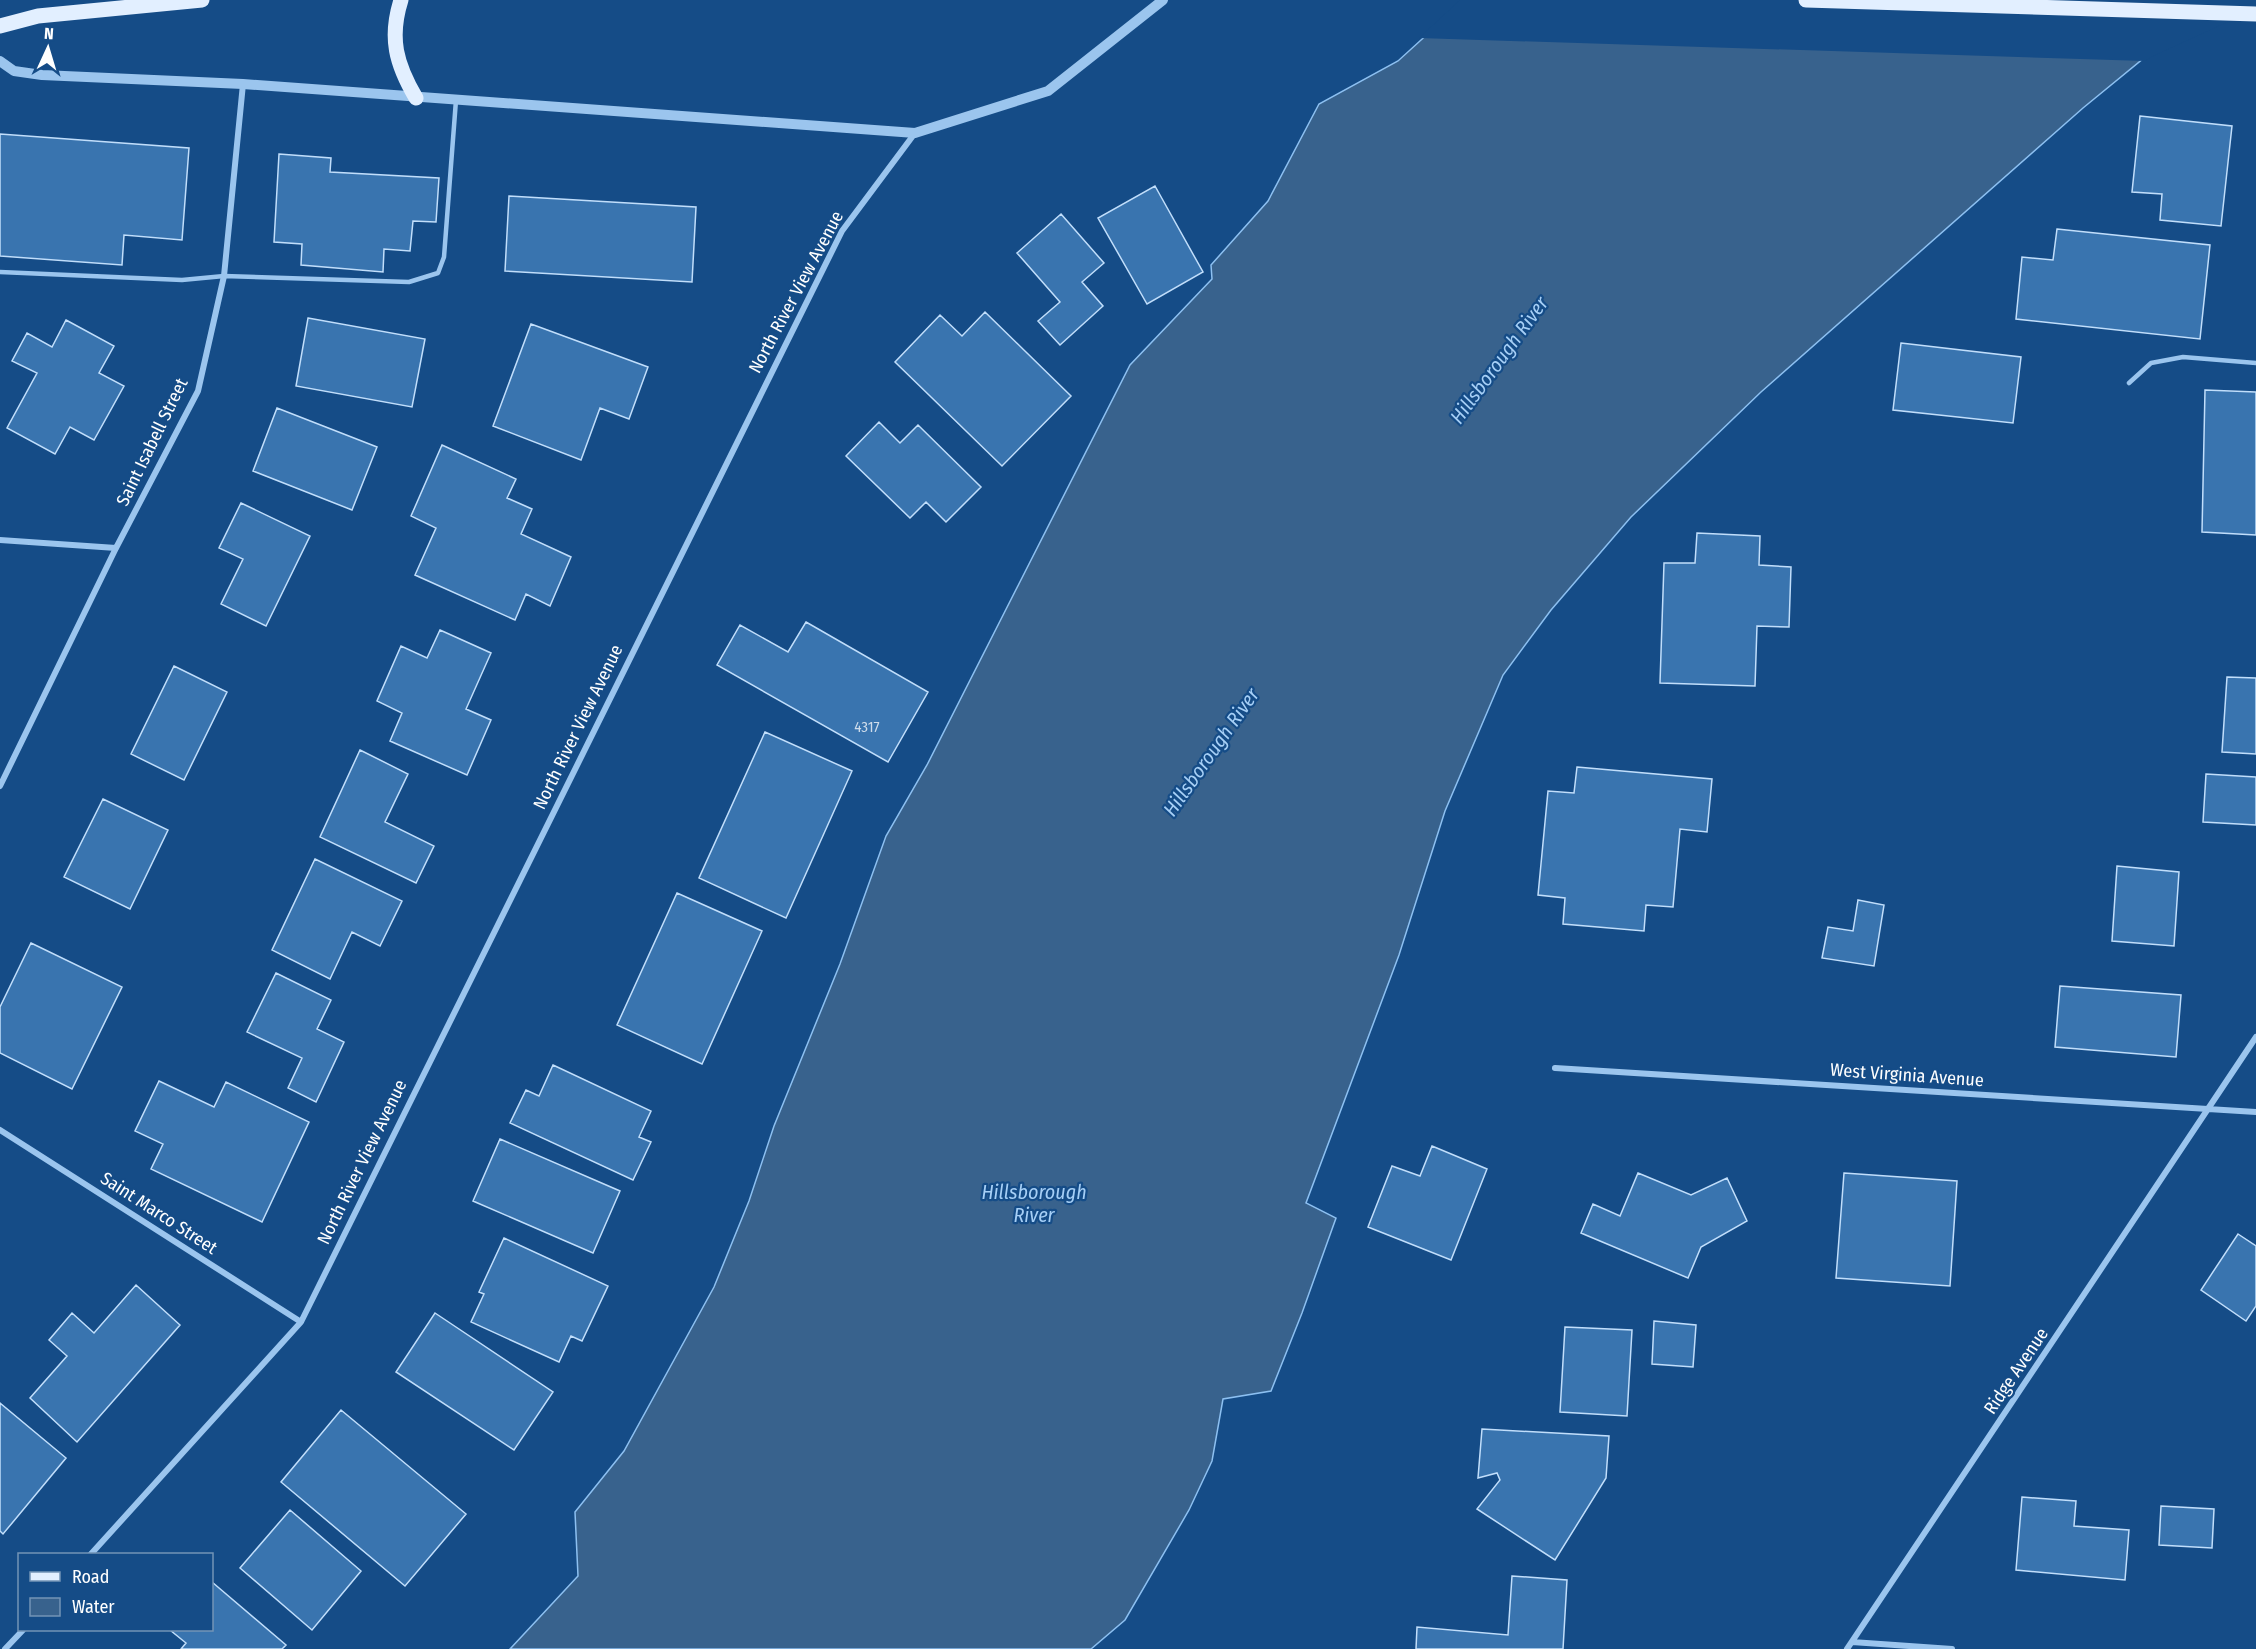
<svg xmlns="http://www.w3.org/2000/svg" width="2256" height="1649" font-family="'Fira Sans Condensed',sans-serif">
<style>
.water{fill:#38628d;stroke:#8dc0f1;stroke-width:1.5}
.pier{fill:#154c87}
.building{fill:#3974af;stroke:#c1defb;stroke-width:1.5}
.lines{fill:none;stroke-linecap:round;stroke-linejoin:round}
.service{stroke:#9bc5ee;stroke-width:4.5}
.minor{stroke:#9bc5ee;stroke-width:6}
.tertiary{stroke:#9bc5ee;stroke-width:10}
.primary{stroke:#e2efff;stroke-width:15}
.labels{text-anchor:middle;stroke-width:4.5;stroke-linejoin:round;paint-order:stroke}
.number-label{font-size:15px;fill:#cedceb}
.street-label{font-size:18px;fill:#fff;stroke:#154c87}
.water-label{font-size:20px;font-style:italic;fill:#a6cff6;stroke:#154c87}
</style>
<rect width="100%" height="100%" fill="#154c87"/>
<path class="water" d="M1465,0H2256L2149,54L2083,108L1761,392L1631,517L1551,610L1503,675L1445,811L1399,955L1306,1203L1336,1218L1302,1313L1271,1391L1223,1399L1212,1461L1189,1510L1125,1620L1091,1649H510L578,1576L575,1512L624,1451L714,1287L749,1201L774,1126L840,964L886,836L927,765L1130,365L1212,279L1211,265L1268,201L1319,104L1398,61Z"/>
<path class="pier" d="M1460,0H2256V9L2151,57L2145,61L1419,38Z"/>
<path class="building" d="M2140,116L2232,126L2221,226L2160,220L2162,194L2132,192Z
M0,134L189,148L182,240L124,235L122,265L0,256Z
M279,154L331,158L330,172L439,178L436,222L413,221L410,251L384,249L383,272L301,265L302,244L274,242Z
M1155,186L1203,272L1147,304L1098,218Z
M509,196L696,207L692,282L505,271Z
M1061,214L1104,263L1082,282L1103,306L1060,345L1038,321L1060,302L1017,253Z
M2057,229L2210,245L2200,339L2016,319L2022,257L2053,260Z
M985,312L1071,396L1002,466L895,362L940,315L962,336Z
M308,318L425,339L412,407L296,386Z
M66,320L114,346L99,373L124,386L94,440L70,427L55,454L7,428L37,373L12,361L27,333L52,347Z
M531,324L648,367L629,419L600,408L581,460L493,426Z
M1901,343L2021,357L2013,423L1893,410Z
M2205,390L2256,392V535L2202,532Z
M277,408L377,447L352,510L253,471Z
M879,422L900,443L918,425L981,487L946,522L926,502L910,518L846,456Z
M442,445L516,479L507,498L532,509L521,534L571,557L550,606L526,594L515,620L415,575L436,528L411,516Z
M241,503L310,536L266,626L221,604L243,559L219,548Z
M1697,533L1760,536L1759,565L1791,567L1789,627L1757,626L1755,686L1660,683L1664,563H1695Z
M806,622L928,692L888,762L717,665L740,625L788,652Z
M440,630L491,653L466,709L491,720L467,775L390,741L402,713L377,701L401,646L427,658Z
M174,666L227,692L184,780L131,754Z
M2227,677L2256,678V754L2222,752Z
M765,732L852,771L786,918L699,878Z
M360,750L408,774L385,822L434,846L416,883L320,837Z
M1577,767L1712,779L1707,832L1680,829L1673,907L1646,905L1644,931L1563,924L1565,898L1538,895L1548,791L1574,793Z
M2206,774L2256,777V825L2203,822Z
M103,799L168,830L130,909L64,877Z
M315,859L402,901L380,946L352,932L330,979L272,950Z
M2117,866L2179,872L2174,946L2112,941Z
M677,893L762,931L702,1064L617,1025Z
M1858,900L1884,905L1874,966L1822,958L1828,927L1853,931Z
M31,943L122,987L72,1089L0,1053V1007Z
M276,973L331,1000L317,1029L344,1042L316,1102L288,1088L302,1058L247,1032Z
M2060,986L2181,995L2176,1057L2055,1047Z
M553,1065L651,1111L639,1137L651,1142L633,1180L510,1123L526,1090L539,1096Z
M159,1081L214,1107L226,1082L309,1122L262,1222L151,1169L163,1144L135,1131Z
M500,1139L620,1191L593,1253L473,1201Z
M1432,1146L1487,1169L1451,1260L1368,1227L1392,1166L1420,1176Z
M1638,1173L1691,1195L1727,1178L1747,1221L1701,1247L1688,1278L1581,1233L1593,1204L1620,1216Z
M1844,1173L1957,1181L1950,1286L1836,1278Z
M2238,1234L2256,1246V1306L2246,1321L2201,1290Z
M504,1238L608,1286L582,1341L571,1336L559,1362L471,1322L484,1294L479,1292Z
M136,1285L180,1325L77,1442L30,1398L67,1356L49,1340L72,1313L94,1333Z
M435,1313L553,1392L514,1450L396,1372Z
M1654,1321L1696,1325L1693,1367L1652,1364Z
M1565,1327L1632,1330L1627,1416L1560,1412Z
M0,1403L66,1458L3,1534L0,1531Z
M341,1410L466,1514L405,1586L281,1482Z
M1482,1429L1609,1436L1606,1478L1555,1560L1477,1509L1500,1480L1497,1473L1478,1478Z
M2022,1497L2076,1501L2074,1526L2129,1530L2125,1580L2016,1570Z
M2161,1506L2214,1509L2212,1548L2159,1545Z
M290,1510L361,1571L312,1630L240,1568Z
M1512,1576L1567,1580L1563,1649H1416L1417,1627L1508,1635Z
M212,1582L286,1645L282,1649H181L186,1643L170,1630H212Z"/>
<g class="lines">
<path class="service" d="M0,272L182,280L224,276L409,282L438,273L444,257L456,100
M2129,383L2151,363L2183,357L2256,363"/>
<path class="minor" d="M0,540L116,548
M0,786L116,548L198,391L224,276L243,84
M1555,1068L2256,1112
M0,1130L301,1322
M91,1554L301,1322L842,231L915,133
M1852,1642L1952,1649
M5,1649L23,1630
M1847,1649L2256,1037"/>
<path class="tertiary" d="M0,61L14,71L42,75L243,84L915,133L1048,91L1163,0"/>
<path class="primary" d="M401,0C389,38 396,64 416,98
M1806,0L2256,14
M0,26L38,16L202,0"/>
</g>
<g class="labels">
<g class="number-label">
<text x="867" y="732">4317</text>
</g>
<g class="street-label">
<text transform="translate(796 292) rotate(-62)" y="6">North River View Avenue</text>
<text transform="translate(152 442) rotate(-64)" y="6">Saint Isabell Street</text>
<text transform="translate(578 727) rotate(-64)" y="6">North River View Avenue</text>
<text transform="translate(1907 1075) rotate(4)" y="6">West Virginia Avenue</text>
<text transform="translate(362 1162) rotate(-64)" y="6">North River View Avenue</text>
<text transform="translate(159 1213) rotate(33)" y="6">Saint Marco Street</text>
<text transform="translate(2016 1371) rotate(-56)" y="6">Ridge Avenue</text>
</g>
<g class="water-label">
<text transform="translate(1499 360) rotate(-54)" y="7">Hillsborough River</text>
<text transform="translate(1211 752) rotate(-55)" y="7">Hillsborough River</text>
<text x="1034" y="1199">Hillsborough<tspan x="1034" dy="23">River</tspan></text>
</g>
</g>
<rect x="18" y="1553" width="195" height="78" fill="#154c87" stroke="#7394b7" stroke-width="1.5"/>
<rect x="30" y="1572" width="30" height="9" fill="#e2efff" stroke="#7394b7" stroke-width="1.5"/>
<text x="72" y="1583" font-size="18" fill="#ffffff">Road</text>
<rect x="30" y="1598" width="30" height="18" fill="#38628d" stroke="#7394b7" stroke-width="1.5"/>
<text x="72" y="1613" font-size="18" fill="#ffffff">Water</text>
<g transform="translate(48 48) rotate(4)" stroke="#154c87" stroke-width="4.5" paint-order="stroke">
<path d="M0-4.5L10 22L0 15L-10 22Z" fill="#ffffff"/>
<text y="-9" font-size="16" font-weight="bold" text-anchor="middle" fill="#ffffff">N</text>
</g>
</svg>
